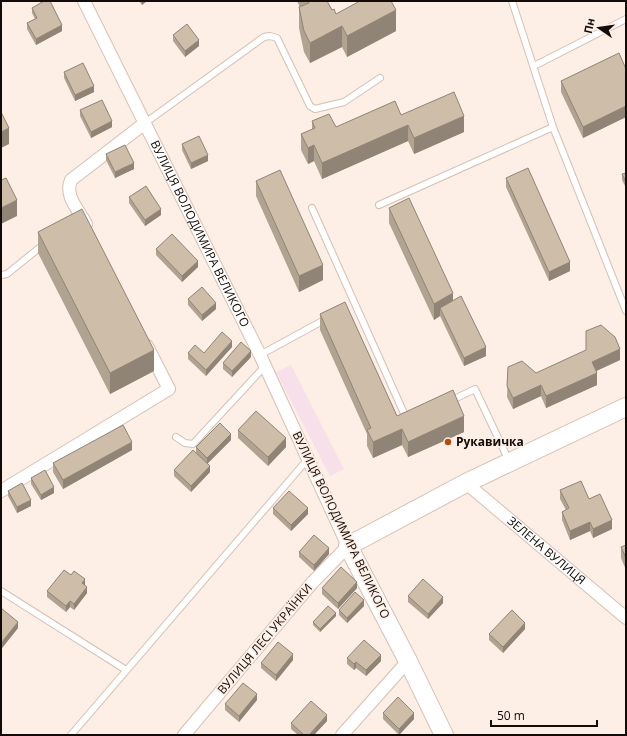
<svg xmlns="http://www.w3.org/2000/svg" width="627" height="736" font-family="'Open Sans',sans-serif">
<style>
.commercial{fill:#f8e0ea}
.lines{fill:none;stroke-linecap:round;stroke-linejoin:round}
.lane-casing{stroke:#d7bfb3;stroke-width:8}
.street-casing{stroke:#d7bfb3;stroke-width:14}
.secondary-casing{stroke:#d7bfb3;stroke-width:20}
.lane{stroke:#fff;stroke-width:6}
.street{stroke:#fff;stroke-width:12}
.secondary{stroke:#fff;stroke-width:18}
.wall{fill:#b1a391}
.shaded-wall{fill:#908476}
.building{fill:#cebda9;stroke:#908476}
.poi-dot{fill:#af4d12;stroke:#fdeee6;stroke-width:1.5}
.labels{text-anchor:middle;stroke-width:3.5;stroke-linejoin:round;paint-order:stroke}
.street-label{font-size:12px;fill:#130b07;stroke:#fdeee6}
.poi-label{font-size:12px;font-weight:bold;fill:#130b07;stroke:#fdeee6;text-anchor:start}
</style>
<rect width="100%" height="100%" fill="#fdeee6"/>
<path class="commercial" d="M291,365L344,469L330,476L276,372Z"/>
<g class="lines">
<g class="lane-casing">
<path id="lane" d="M512,1L553,127L626,311
M534,66L626,19
M145,123L264,37L270,36L277,38L310,106L315,109L344,102L380,78
M379,205L553,127
M312,208L407,420
M1,275L7,274L44,244
M260,355L326,319
M450,401L475,389L509,461
M176,437L185,443L193,444L265,366
M1,591L126,670
M71,735L307,460"/>
</g>
<g class="street-casing">
<g id="street">
<path id="s1" d="M84,1L260,355L348,546L312,583L184,735"/>
<path d="M86,224C79,210 64,196 71,180L145,123"/>
<path id="s2" d="M466,483L626,618"/>
<path d="M1,491L169,389L147,346"/>
<path d="M342,735L408,661"/>
</g>
</g>
<g class="secondary-casing">
<path id="secondary" d="M444,735L408,661L348,546L466,483L626,407"/>
</g>
<use href="#lane" class="lane"/>
<use href="#street" class="street"/>
<use href="#secondary" class="secondary"/>
</g>
<path class="wall" d="M139,1H147L142,5Z
M297,1H327L332,10L336,14L396,31L347,57L342,47L310,63L304,52L299,28V7H300Z
M32,8L62,31L36,45L27,29V23L35,19L32,13Z
M173,35L199,46L185,57L173,41Z
M626,69V117L583,138L561,92V81Z
M64,72L94,92L75,101L64,78Z
M80,110L112,127L91,138L80,116Z
M401,115L464,132L414,154L408,141L322,179L314,161L308,164L301,150V134L312,129V121L336,127Z
M182,144L208,161L191,169L182,150Z
M106,154L134,169L115,178L106,160Z
M626,173V188L622,180V174Z
M506,178L570,271L549,281L506,187Z
M256,181L323,280L299,292L256,196Z
M129,197L161,215L145,226L129,203Z
M389,208L453,301L486,356L464,366L440,316L434,320L389,223Z
M38,232L154,371L110,394L38,253Z
M156,249L198,267L182,282L156,255Z
M188,299L216,309L202,321L188,305Z
M320,314L397,416L464,432L408,457L402,445L373,458L367,446V434L320,330Z
M232,347L206,376L188,359V353H204Z
M251,357L232,377L223,369V363Z
M620,360L596,371L597,385L546,408L541,396L513,409L507,397L508,367L536,373Z
M238,430L286,447L268,466L238,438Z
M231,440L208,463L210,472L191,492L174,476V470L196,453V447Z
M132,450L63,489L53,472V463Z
M31,478L54,493L41,500L31,484Z
M560,490L589,499L612,529L593,538L590,531L570,540L562,520V512L566,510L560,499Z
M8,491L31,506L17,513L8,496Z
M273,508L308,514L291,531L273,514Z
M626,545V570L621,558V547Z
M299,552L329,554L314,571L299,557Z
M84,585L87,593L74,610L70,607L66,612L47,597V591Z
M322,588H357L338,609L322,594Z
M408,596L443,603L428,619L408,602Z
M364,606L347,623L339,615V610Z
M1,608L18,628L2,648L1,647Z
M336,616L320,632L313,625V622Z
M525,629L503,653L489,640V634Z
M347,658L381,661L366,676L356,668L354,670L347,664Z
M293,660L276,681L261,668V663Z
M257,700L239,722L225,710V704Z
M383,713L414,719L399,735L383,719Z
M327,721L314,735H298L291,729V723Z"/>
<path class="shaded-wall" d="M142,1H147L142,5Z
M396,10V31L347,57V36Z
M62,25V31L36,45V39Z
M342,26V47L310,63V43Z
M199,40V46L185,57V51Z
M94,86V92L75,101V95Z
M626,106V117L583,138V127Z
M464,116V132L414,154V138Z
M112,121V127L91,138V132Z
M408,125V141L322,179V163Z
M9,128V144L1,148V132Z
M314,145V161L308,164V148Z
M208,155V161L191,169V163Z
M134,163V169L115,178V172Z
M17,200V216L1,224V208Z
M161,209V215L145,226V220Z
M198,261V267L182,282V276Z
M570,262V271L549,281V272Z
M323,265V280L299,292V276Z
M453,293V309L440,308V316L434,320V304Z
M216,303V309L202,321V315Z
M232,341V347L206,376V370Z
M486,347V356L464,366V358Z
M620,349V360L592,373V362Z
M154,350V371L110,394V373Z
M251,351V357L232,377V371Z
M597,373V385L546,408V396Z
M541,385V396L513,409V398Z
M464,416V432L408,457V442Z
M402,429V445L373,458V442Z
M231,434V440L207,464V458Z
M286,438V447L268,466V457Z
M132,442V450L63,489V480Z
M210,466V472L191,492V486Z
M54,487V493L41,500V495Z
M31,500V506L17,513V507Z
M308,508V514L291,531V525Z
M612,520V529L593,538V529Z
M590,522V531L570,540V531Z
M329,548V554L314,571V565Z
M85,579V585L82,589V583Z
M357,582V588L338,609V603Z
M87,587V593L74,610V604Z
M443,597V603L428,619V614Z
M364,600V606L347,623V618Z
M70,601V607L66,612V606Z
M336,613V616L320,632V629Z
M18,622V628L2,648V642Z
M525,623V629L503,653V647Z
M293,654V660L276,681V675Z
M381,655V661L366,676V670Z
M356,662V668L354,670V664Z
M257,694V700L239,722V716Z
M414,713V719L399,735V729Z
M327,715V721L314,735H309Z"/>
<path class="building" d="M44,1H50L62,25L36,39L27,23L37,18L32,8Z
M308,1H327L332,10L334,9L336,14L360,1H391L396,10L347,36L342,26L310,43L304,31L299,7L309,3Z
M187,24L199,40L185,51L173,35Z
M619,53L626,69V106L583,127L561,81Z
M83,63L94,86L75,95L64,72Z
M454,92L464,116L414,138L408,125L322,163L314,145L308,148L301,134L315,128L312,121L329,114L336,127L395,101L401,115Z
M102,100L112,121L91,132L80,110Z
M1,112L9,128L1,132Z
M199,136L208,155L191,163L182,144Z
M125,145L134,163L115,172L106,154Z
M528,168L570,262L549,272L506,178Z
M280,170L323,265L299,276L256,181Z
M626,173V182L622,174Z
M6,178L17,200L1,208V180Z
M146,186L161,209L145,220L129,197Z
M409,198L453,293L434,304L389,208Z
M82,209L154,350L110,373L38,232Z
M172,234L198,261L182,276L156,249Z
M202,287L216,303L202,315L188,299Z
M461,296L486,347L464,358L440,308Z
M345,302L397,416L453,390L464,416L408,442L402,429L373,442L367,430L371,428L320,314Z
M601,325L615,337L620,349L592,362L597,373L546,396L541,385L513,398L507,386L508,367L522,361L536,373L586,350V331Z
M222,332L232,341L206,370L188,353L195,345L204,353Z
M241,342L251,351L232,371L223,363Z
M256,411L286,438L268,457L238,430Z
M220,423L231,434L207,458L196,447Z
M123,425L132,442L63,480L53,463Z
M193,450L210,466L191,486L174,470Z
M45,470L54,487L41,495L31,478Z
M581,481L589,499L600,494L612,520L593,529L590,522L570,531L562,512L569,508L560,490Z
M22,483L31,500L17,507L8,491Z
M289,491L308,508L291,525L273,508Z
M314,535L329,548L314,565L299,552Z
M626,545V558L621,547Z
M341,567L357,582L338,603L322,588Z
M64,570L71,575L74,571L85,579L82,583L87,587L74,604L70,601L66,606L47,591Z
M423,579L443,597L428,614L408,596Z
M355,592L364,600L347,618L339,610Z
M328,606L336,613L320,629L313,622Z
M1,608L18,622L2,642L1,641Z
M512,610L525,623L503,647L489,634Z
M364,640L381,655L366,670L356,662L354,664L347,658Z
M278,642L293,654L276,675L261,663Z
M243,683L257,694L239,716L225,704Z
M398,697L414,713L399,729L383,713Z
M311,701L327,715L309,735H304L291,723Z"/>
<circle class="poi-dot" cx="448" cy="442" r="4"/>
<g class="labels">
<g class="street-label">
<text dy="4" stroke="none"><textPath href="#s1" startOffset="260">ВУЛИЦЯ ВОЛОДИМИРА ВЕЛИКОГО</textPath></text>
<text transform="translate(341 525) rotate(64)" y="4">ВУЛИЦЯ ВОЛОДИМИРА ВЕЛИКОГО</text>
<text dy="4" stroke="none"><textPath href="#s2" startOffset="105">ЗЕЛЕНА ВУЛИЦЯ</textPath></text>
<text transform="translate(265 639) rotate(-50)" y="4">ВУЛИЦЯ ЛЕСІ УКРАЇНКИ</text>
</g>
<g class="poi-label">
<text x="456" y="446">Рукавичка</text>
</g>
</g>
<rect width="627" height="736" fill="none" stroke="#130b07" stroke-width="4"/>
<g transform="translate(599 28) rotate(283)" stroke="#fdeee6" stroke-width="3" paint-order="stroke">
<path d="M0-3L7 15L0 10L-7 15Z" fill="#130b07"/>
<text y="-6" font-size="11" font-weight="bold" text-anchor="middle" fill="#130b07">Пн</text>
</g>
<path d="M491 720v6h106v-6" fill="none" stroke="#130b07" stroke-width="2"/>
<text x="497" y="720" font-size="12" fill="#130b07" stroke="#fdeee6" stroke-width="3" paint-order="stroke">50 m</text>
</svg>
